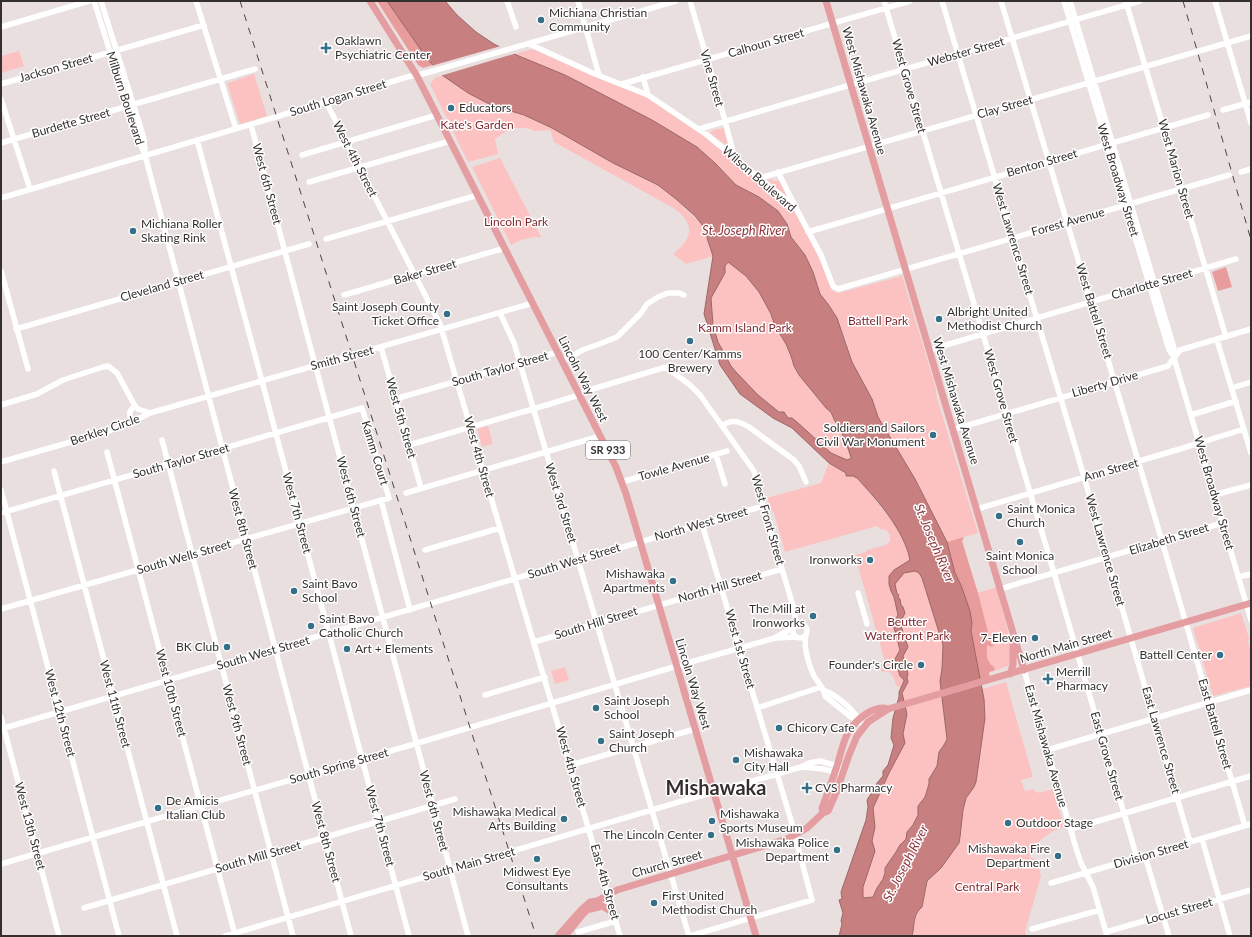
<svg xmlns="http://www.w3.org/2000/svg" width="1252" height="937" font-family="Lato,sans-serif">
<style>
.green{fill:#fbc2c1}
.forest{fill:#e89c9b}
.water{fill:#c87f7f;stroke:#9c6767;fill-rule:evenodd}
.pier{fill:#eadfdf}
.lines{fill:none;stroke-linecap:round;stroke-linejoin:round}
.minor{stroke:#fff;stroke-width:5.5}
.major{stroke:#e49ea1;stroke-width:7}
.rail{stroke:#484343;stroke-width:1;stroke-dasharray:7 7;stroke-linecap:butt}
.poi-dot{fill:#366f88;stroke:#fff;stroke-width:1.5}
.labels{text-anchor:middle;stroke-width:3;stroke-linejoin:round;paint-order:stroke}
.shield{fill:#fff;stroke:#716e6e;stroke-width:1}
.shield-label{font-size:11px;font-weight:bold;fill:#343030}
.poi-label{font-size:12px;fill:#343030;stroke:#fff;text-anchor:start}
.street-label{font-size:12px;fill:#343030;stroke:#fff}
.park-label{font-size:12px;fill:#81282f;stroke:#fff}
.water-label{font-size:13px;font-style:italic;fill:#8f353b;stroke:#fff}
.town-label{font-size:20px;font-weight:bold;fill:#362e2e;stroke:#fff}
</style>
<rect width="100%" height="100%" fill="#eadfdf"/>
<path class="green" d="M533,49L646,97L695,129L775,193L793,209L821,262L832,291L839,293L902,276L935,385L937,398L978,533L964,537L962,541L977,593L997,587L999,594V598L1008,631L1007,636L1011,651L1010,665L989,673L947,542L915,479L878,417L872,399L852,362L846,340L828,304L820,294L813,272L805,255L791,237L787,224L778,211L759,197L736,185L715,163L697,147L652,120L565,75L514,54Z
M19,51L24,66L1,73V56Z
M254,74L267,116L240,124L227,83Z
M442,75L468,93L491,105L524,115L552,128L613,163L658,185L676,199L708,231L707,238L713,256L686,264L673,254C692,239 696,225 675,209L554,142L550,130L535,131L527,128H511L495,139L498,154L468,162L430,84L436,77Z
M724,128L729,147L710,133L713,130Z
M500,158L541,237C529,237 521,239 511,245L472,167Z
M770,179L774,181L780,180L788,197L768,181Z
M728,262L746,276L759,292L771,314L775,326L786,344L791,356L794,366L799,375L826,408C833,413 831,414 835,421C843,433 846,443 851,457L850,459L847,460L831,453L788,418L784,412C777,411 772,406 766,401C739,380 714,349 712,313C712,308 710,302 711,298C713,292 720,282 723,276C725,271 724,266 728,262Z
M488,426L493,444L482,447L477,429Z
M829,463L846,473L857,478L863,484L895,525L902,538L908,552L910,560L922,578L943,645L942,669L940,681L947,739L944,745L939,752L937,766L929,779V784L925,797L918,806V815L913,825L907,832L906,839L900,845L896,852L885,868V873L883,879L877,888L873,897L863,898V887L875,851L872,841L875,827L873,808L889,773L905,743L903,734L907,714L902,697L903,689L896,685L893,676L891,675V673L885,671L884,672L881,671V665L885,662L855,555L866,552L867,550L886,545L890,541V535L886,530L880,529L877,526L785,552L774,513L771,510L767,498L821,483Z
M1241,613L1249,638L1248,641L1251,652V686L1213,696L1193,628Z
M565,667L569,680L555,684L551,671Z
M1006,682L1033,777L1021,780L1025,791L1034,789L1035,792L1038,791L1039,793L1053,789L1064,827C1048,832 1036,841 1029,857L1037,860L1041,876L1025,932L1027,936H912C915,926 912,915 922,907L927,881L941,868L960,837L963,810L966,798L974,787L985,718L984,699L982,689Z"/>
<path class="forest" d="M377,1H387L433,65L423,68L418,65Z
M1226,267L1232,287L1218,291L1212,272Z
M964,537L962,541L978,593L991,644L994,645L992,647L987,645V658L991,665L993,666L995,670L989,672L990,679L980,682L971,631L972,623L961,585L955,573L947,542Z"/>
<path class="water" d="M387,1H445L457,15L476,32L494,44L514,54L565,75L652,120L697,147L715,163L736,185L759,197L778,211L787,224L791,237L805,255L813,272L820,294L828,304L837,318L852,362L872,399L878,417L915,479L947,542L955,573L961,585L970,611L972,623L971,631L984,699L985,718L976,782L974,787L966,798L963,810L960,837L959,843L941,868L927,881L922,907C912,915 915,926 912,936H839L842,924L841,921L843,913L839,900L842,899L841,892L866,820L868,807L867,800L876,786L877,783L883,776V771L888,765L894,745L891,738L893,718L899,697V692L904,681V680L900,676L895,659L900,650L893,624L898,615L894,597L891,591L889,584V576L894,570L910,560C904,530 878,501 857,478L853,476H846V473L829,463L792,428L773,418L740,394L720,365L704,314L713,256L707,238L708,231L704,232L703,226L695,216L676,199L658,185L613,163L552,128L524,115L491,105L468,93L442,75L428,60ZM728,262L746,276L759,292L771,314L775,326L786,344L791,356L794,366L799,375L826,408C833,413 831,414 835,421C843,433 846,443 851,457L850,459L847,460L831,453L797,422L792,418H788L784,412H779L758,395L736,372L731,366L718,342L713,325L711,298L725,273V266ZM915,571L919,573L922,578L943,645L942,669L940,681L947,739L944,745L939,752L937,766L929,779V784L925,797L918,806V815L913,825L907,832L906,839L900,845L896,852L885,868V873L883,879L877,888L873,897L863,898V887L875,851L872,841L875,827L873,808L889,773L905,743L903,734L907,714L902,693L908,682L907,678L908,674L903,656L908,647L900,623L905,613L903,607L901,605L900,599L898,597L899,595L897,594L895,584L904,573Z"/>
<path class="pier" d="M501,46L517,53L440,76L431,66Z"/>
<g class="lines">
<path class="minor" d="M94,1L136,134L145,155L351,936
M101,1L142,132L144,139L145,151
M196,1L236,129
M507,1L516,27
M578,1L599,75
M690,1L724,117L734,156
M884,1L1054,573L1137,858
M942,1L996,182L1075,446L1190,842
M1001,1L1162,541L1245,826
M1064,1L1169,350L1174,357
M1070,1L1174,348V358L1251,620
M1215,1L1251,123
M1126,2L1226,337
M1,27L89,1
M529,44L595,74L648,95L707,135L796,208L821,255L833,286L838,289L1229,175
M643,77L648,95
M1,84L204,25
M622,84L910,1
M1,99L30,189
M326,102L440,324L620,936
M1223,110L1251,102
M251,125L468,936
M699,129L1140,1
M197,140L262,381L409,936
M1,143L255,69
M302,155L437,115
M778,172L795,206
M1241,172L1251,169
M760,178L1251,36
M309,182L450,141
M1,198L279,116L407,77L426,73L676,1
M808,232L1208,115
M326,239L478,195
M1,271L28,369
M344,295L505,248
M500,313L514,343L689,936
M16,329L309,244
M1217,340L1251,453
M381,347L421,488
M929,350L1236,259
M562,361L585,349L597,345L617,337L641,313L647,304L658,297L668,293H679L684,295
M1232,388L1251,382
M395,399L558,352
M1,405L37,394L63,380L103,367L108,366L117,373L135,406L138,409L150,413
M1191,415L1236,401
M132,422C129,415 128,411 135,406
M722,426C731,419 739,421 749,427L794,460L799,466L806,482
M952,430L1168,366L1180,350L1251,329
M162,440L293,936
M409,445L550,404L579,395L586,391L666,367L690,385L700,395L754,471L763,506L794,609L796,624L795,626
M107,452L235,935
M716,455L725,484
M1,462L109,431L132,422L150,413L533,303
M54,471L177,936
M622,482L727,451
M1,490L119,936
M406,493L600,436
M1214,495L1251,485
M381,500L410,610
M977,509L1180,449L1244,429
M1,513L362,408L389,498L1,609
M425,550L500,528
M1238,577L1251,574
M1000,589L1222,523
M858,593L867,624
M793 631a7 7 0 1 1 14 0a7 7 0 1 1-14 0Z
M806,635C803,647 809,666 814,676C818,683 825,689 825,696L851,717L858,720
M775,638C781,633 788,632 794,627
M534,642L782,569
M1024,670L1076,848L1081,863L1093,887L1107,936
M825,691C833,693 849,706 854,713C858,717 859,722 864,726
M485,695L545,677
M757,708L821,687
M1,717L59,936
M1,729L763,506
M1047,750L1251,690
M571,765L695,729
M802,767L823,769L843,774
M1071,829L1251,776
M1202,839L1230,936
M1145,856L1169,936
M1,864L411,745L677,666L775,638L796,637
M1051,883L1251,824
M84,908L455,799
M1032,929L1100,910
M578,932L616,921
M1106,932L1251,890
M225,936L679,802L777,774L801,767L809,763L820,761L844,768
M690,936L812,900L790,817L702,524"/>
<path class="major" d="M370,1L417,76L616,467L626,494L640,541L756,936
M826,1L1024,670
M1010,674L1013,665V644
M823,813L822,808C828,793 833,778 838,763C841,752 843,741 849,731C856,720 874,704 888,709
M591,909L602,906L614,913
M558,936L581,910L590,902L597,901L617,890L787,839L807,828L823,813L828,811L836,793L849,755L857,736L868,722L888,709L1251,603
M565,936L583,914L594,904"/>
<path class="rail" d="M240,1L536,936
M1183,1L1251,240"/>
</g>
<g class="poi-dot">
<circle cx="541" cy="20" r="4"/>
<path d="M324 42h4v4h4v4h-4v4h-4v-4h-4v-4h4z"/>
<circle cx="451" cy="108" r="4"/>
<circle cx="133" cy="231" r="4"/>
<circle cx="447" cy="314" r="4"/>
<circle cx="939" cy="319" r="4"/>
<circle cx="690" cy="341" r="4"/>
<circle cx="933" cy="435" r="4"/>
<circle cx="999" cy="516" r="4"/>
<circle cx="1020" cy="542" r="4"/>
<circle cx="870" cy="560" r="4"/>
<circle cx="673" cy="581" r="4"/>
<circle cx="294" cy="591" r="4"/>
<circle cx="813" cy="616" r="4"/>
<circle cx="311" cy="626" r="4"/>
<circle cx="1035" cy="638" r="4"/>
<circle cx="227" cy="647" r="4"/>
<circle cx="347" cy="649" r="4"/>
<circle cx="1220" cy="655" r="4"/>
<circle cx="921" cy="665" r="4"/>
<path d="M1046 673h4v4h4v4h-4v4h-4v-4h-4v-4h4z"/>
<circle cx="596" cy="708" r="4"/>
<circle cx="779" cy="728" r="4"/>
<circle cx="601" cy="741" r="4"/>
<circle cx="736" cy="760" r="4"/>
<path d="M805 782h4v4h4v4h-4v4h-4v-4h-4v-4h4z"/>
<circle cx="158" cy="808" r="4"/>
<circle cx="564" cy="819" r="4"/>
<circle cx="712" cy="821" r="4"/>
<circle cx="1008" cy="823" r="4"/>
<circle cx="711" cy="835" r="4"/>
<circle cx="837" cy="850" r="4"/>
<circle cx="1058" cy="856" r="4"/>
<circle cx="537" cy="859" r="4"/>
<circle cx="654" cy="903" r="4"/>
</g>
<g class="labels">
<rect class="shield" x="586" y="441" width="44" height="18" rx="3"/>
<g class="shield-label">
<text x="608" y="454">SR 933</text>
</g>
<g class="poi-label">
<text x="549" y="17">Michiana Christian<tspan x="549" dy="14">Community</tspan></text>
<text x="335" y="45">Oaklawn<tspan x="335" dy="14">Psychiatric Center</tspan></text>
<text x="459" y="112">Educators</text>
<text x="141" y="228">Michiana Roller<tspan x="141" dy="14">Skating Rink</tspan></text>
<text x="439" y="311" text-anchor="end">Saint Joseph County<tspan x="439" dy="14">Ticket Office</tspan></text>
<text x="947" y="316">Albright United<tspan x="947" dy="14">Methodist Church</tspan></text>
<text x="690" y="358" text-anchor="middle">100 Center/Kamms<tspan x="690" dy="14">Brewery</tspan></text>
<text x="925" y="432" text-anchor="end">Soldiers and Sailors<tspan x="925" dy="14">Civil War Monument</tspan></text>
<text x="1007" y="513">Saint Monica<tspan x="1007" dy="14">Church</tspan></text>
<text x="1020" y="560" text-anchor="middle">Saint Monica<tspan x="1020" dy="14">School</tspan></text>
<text x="862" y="564" text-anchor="end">Ironworks</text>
<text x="665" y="578" text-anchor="end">Mishawaka<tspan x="665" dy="14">Apartments</tspan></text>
<text x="302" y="588">Saint Bavo<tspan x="302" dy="14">School</tspan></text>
<text x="805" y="613" text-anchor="end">The Mill at<tspan x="805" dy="14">Ironworks</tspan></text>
<text x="319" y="623">Saint Bavo<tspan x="319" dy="14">Catholic Church</tspan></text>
<text x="1027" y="642" text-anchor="end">7-Eleven</text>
<text x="219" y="651" text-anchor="end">BK Club</text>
<text x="355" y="653">Art + Elements</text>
<text x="1212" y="659" text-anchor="end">Battell Center</text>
<text x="913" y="669" text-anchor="end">Founder's Circle</text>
<text x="1056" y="676">Merrill<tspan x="1056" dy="14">Pharmacy</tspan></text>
<text x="604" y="705">Saint Joseph<tspan x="604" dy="14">School</tspan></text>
<text x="787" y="732">Chicory Cafe</text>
<text x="609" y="738">Saint Joseph<tspan x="609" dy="14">Church</tspan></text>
<text x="744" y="757">Mishawaka<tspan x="744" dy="14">City Hall</tspan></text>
<text x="815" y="792">CVS Pharmacy</text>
<text x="166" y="805">De Amicis<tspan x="166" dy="14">Italian Club</tspan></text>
<text x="556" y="816" text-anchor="end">Mishawaka Medical<tspan x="556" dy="14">Arts Building</tspan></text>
<text x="720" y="818">Mishawaka<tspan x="720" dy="14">Sports Museum</tspan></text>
<text x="1016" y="827">Outdoor Stage</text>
<text x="703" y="839" text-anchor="end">The Lincoln Center</text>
<text x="829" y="847" text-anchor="end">Mishawaka Police<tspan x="829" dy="14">Department</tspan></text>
<text x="1050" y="853" text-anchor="end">Mishawaka Fire<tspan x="1050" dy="14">Department</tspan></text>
<text x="537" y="876" text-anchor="middle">Midwest Eye<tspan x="537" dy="14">Consultants</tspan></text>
<text x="662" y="900">First United<tspan x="662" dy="14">Methodist Church</tspan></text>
</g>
<g class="street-label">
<text transform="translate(766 43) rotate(-16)" y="4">Calhoun Street</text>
<text transform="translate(966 52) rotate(-16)" y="4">Webster Street</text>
<text transform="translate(56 68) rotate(-16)" y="4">Jackson Street</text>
<text transform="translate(712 78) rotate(74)" y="4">Vine Street</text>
<text transform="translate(909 86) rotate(74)" y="4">West Grove Street</text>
<text transform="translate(864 91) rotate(74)" y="4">West Mishawaka Avenue</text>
<text transform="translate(125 98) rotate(72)" y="4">Milburn Boulevard</text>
<text transform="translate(338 98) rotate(-17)" y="4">South Logan Street</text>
<text transform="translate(1005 107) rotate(-16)" y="4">Clay Street</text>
<text transform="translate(71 123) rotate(-16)" y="4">Burdette Street</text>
<text transform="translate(355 159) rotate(63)" y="4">West 4th Street</text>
<text transform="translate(1042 163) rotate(-16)" y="4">Benton Street</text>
<text transform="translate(1176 169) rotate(74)" y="4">West Marion Street</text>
<text transform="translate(759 179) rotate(41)" y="4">Wilson Boulevard</text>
<text transform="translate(1118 180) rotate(73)" y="4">West Broadway Street</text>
<text transform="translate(267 184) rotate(75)" y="4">West 6th Street</text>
<text transform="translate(1068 222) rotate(-16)" y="4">Forest Avenue</text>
<text transform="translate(1013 239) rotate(73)" y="4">West Lawrence Street</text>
<text transform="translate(425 272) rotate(-16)" y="4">Baker Street</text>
<text transform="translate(1152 284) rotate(-16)" y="4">Charlotte Street</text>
<text transform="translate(162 286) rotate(-16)" y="4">Cleveland Street</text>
<text transform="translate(1094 311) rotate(73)" y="4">West Battell Street</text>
<text transform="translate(342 358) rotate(-15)" y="4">Smith Street</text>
<text transform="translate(500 369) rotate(-16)" y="4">South Taylor Street</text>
<text transform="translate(583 379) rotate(63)" y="4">Lincoln Way West</text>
<text transform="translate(1105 384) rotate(-16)" y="4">Liberty Drive</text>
<text transform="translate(1001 396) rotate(74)" y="4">West Grove Street</text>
<text transform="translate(956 401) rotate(73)" y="4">West Mishawaka Avenue</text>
<text transform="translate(401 418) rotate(74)" y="4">West 5th Street</text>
<text transform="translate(105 430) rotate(-19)" y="4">Berkley Circle</text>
<text transform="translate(375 453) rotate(73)" y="4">Kamm Court</text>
<text transform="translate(479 457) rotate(74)" y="4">West 4th Street</text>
<text transform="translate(181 461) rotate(-16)" y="4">South Taylor Street</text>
<text transform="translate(674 467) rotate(-16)" y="4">Towle Avenue</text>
<text transform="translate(1111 470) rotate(-16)" y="4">Ann Street</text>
<text transform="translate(1214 493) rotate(74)" y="4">West Broadway Street</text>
<text transform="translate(351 497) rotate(75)" y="4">West 6th Street</text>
<text transform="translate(561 503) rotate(73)" y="4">West 3rd Street</text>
<text transform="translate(297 513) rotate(75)" y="4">West 7th Street</text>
<text transform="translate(768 520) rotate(74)" y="4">West Front Street</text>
<text transform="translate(701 524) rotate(-16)" y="4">North West Street</text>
<text transform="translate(243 529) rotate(75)" y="4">West 8th Street</text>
<text transform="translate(1169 539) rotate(-17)" y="4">Elizabeth Street</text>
<text transform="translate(1105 550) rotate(74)" y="4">West Lawrence Street</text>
<text transform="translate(184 557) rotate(-16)" y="4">South Wells Street</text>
<text transform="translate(574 561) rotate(-17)" y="4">South West Street</text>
<text transform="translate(720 587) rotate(-16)" y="4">North Hill Street</text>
<text transform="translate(596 623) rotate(-17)" y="4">South Hill Street</text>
<text transform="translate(1066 646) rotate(-16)" y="4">North Main Street</text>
<text transform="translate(740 649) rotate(74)" y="4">West 1st Street</text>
<text transform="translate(263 653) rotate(-16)" y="4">South West Street</text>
<text transform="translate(693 684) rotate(73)" y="4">Lincoln Way West</text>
<text transform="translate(171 693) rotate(75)" y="4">West 10th Street</text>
<text transform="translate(115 704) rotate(75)" y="4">West 11th Street</text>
<text transform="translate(60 713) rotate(75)" y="4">West 12th Street</text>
<text transform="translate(1215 724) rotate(74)" y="4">East Battell Street</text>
<text transform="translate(237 725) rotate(75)" y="4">West 9th Street</text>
<text transform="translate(1161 740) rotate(74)" y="4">East Lawrence Street</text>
<text transform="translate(1046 746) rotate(74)" y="4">East Mishawaka Avenue</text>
<text transform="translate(1107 756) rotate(74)" y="4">East Grove Street</text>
<text transform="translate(339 766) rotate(-16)" y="4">South Spring Street</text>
<text transform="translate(571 767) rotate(74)" y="4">West 4th Street</text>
<text transform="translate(434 811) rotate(75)" y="4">West 6th Street</text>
<text transform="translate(30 826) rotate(75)" y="4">West 13th Street</text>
<text transform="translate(380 826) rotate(75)" y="4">West 7th Street</text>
<text transform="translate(326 842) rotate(75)" y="4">West 8th Street</text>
<text transform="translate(1151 854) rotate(-16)" y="4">Division Street</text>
<text transform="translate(258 857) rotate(-16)" y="4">South Mill Street</text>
<text transform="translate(469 864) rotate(-16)" y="4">South Main Street</text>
<text transform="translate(667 864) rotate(-16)" y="4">Church Street</text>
<text transform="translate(605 882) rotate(74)" y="4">East 4th Street</text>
<text transform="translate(1179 911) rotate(-16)" y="4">Locust Street</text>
</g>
<g class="park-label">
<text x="477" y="129">Kate's Garden</text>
<text x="516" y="226">Lincoln Park</text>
<text x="878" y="325">Battell Park</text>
<text x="745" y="332">Kamm Island Park</text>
<text x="907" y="626">Beutter<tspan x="907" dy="14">Waterfront Park</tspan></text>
<text x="987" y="891">Central Park</text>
</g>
<g class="water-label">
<text x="744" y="235">St. Joseph River</text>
<text transform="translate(935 543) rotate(67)" y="5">St. Joseph River</text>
<text transform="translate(905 863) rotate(-63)" y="5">St. Joseph River</text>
</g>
<g class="town-label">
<text x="716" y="795">Mishawaka</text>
</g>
</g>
<rect width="1252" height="937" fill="none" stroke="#343030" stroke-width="4"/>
</svg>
